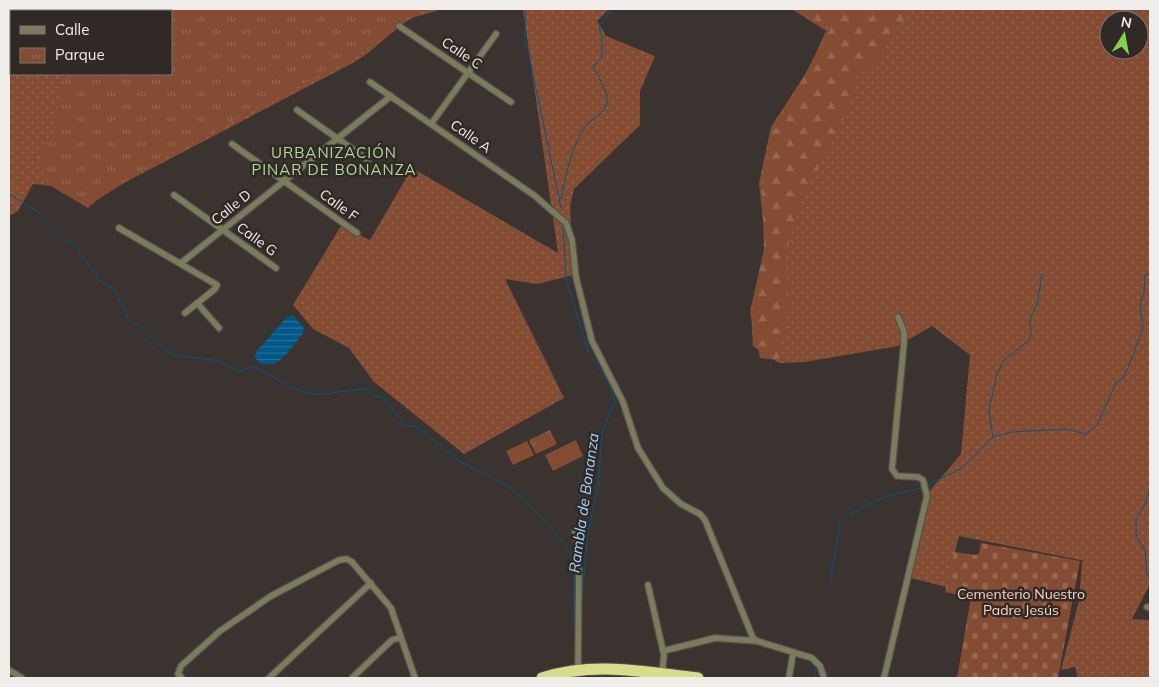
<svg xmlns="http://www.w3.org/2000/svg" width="1159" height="687" font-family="Mulish,sans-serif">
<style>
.grass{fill:url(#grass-dots);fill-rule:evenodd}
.forest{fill:url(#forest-firs)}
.cemetery{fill:url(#cemetery-stones)}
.park{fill:url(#park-tufts)}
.pitch{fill:#844c33}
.water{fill:url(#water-rules)}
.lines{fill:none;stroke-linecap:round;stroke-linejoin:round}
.stream{stroke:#005887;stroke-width:1}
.street-casing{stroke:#57514e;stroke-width:8}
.highway-casing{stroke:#57514e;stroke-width:13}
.street{stroke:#7a7c5c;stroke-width:5.5}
.highway{stroke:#d9dd8b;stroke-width:11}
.labels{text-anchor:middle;stroke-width:5;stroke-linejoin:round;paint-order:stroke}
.street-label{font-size:14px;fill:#f0ecea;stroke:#302926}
.park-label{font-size:14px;fill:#fcd2c0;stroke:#302926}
.neighbourhood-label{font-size:15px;letter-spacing:1px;fill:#afda98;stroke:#302926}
.water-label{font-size:15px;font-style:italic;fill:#9ed5fe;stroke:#302926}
</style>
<defs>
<pattern id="grass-dots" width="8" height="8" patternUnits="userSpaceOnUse" patternTransform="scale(1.25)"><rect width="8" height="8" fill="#844c33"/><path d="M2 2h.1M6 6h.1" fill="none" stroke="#966651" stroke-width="1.8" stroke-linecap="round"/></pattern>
<pattern id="forest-firs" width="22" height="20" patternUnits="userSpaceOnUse" patternTransform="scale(1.25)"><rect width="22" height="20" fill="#844c33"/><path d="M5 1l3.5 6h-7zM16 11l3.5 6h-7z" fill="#966651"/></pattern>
<pattern id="cemetery-stones" width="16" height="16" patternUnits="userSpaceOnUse" patternTransform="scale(1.25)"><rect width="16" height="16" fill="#844c33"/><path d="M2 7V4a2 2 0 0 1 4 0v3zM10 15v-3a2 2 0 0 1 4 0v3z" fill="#966651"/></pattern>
<pattern id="park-tufts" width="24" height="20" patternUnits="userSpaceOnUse" patternTransform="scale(1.25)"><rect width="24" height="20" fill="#844c33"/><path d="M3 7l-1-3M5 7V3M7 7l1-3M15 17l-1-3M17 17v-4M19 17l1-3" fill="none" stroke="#966651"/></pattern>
<pattern id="water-rules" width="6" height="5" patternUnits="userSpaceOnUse" patternTransform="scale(1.25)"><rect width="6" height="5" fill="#005887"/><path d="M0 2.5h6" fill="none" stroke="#267098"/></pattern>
</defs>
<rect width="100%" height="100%" fill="#3a3330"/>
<path class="grass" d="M9,9H443L408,19L367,54L351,64L105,193L88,208L51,186L33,184L18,211L9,216ZM11,11H171V74H11Z
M523,9H609L597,21L606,36L655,56L640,91V125L574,189L570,206L574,275L537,284L505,279L564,398L464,454L374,382L349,348L313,329L293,305L341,226L370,240L412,168L558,253Z
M792,9H1150V584L1132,619L1150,620V678H1078L1075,667L1061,670L1079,601L1082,562L1085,561L959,536L946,587L907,577L928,493L961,454L970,355L932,326L898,346L805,362L779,363L753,346L751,310L766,247L759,183L771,127L808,70L826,31ZM1109,20H1139V50H1109Z"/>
<path class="forest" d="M791,9H863L868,20L879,9H913L896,29L880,58L854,79L857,91L798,209L786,253L789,304L779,360L760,358L750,312L764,249L762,191L774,129L831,28Z"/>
<path class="cemetery" d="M981,543L1080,561L1058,678H957L971,597L945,592L954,552L976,555L979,554Z"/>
<path class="park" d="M90,9H425L351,59L162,158L88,206L52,186L36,162L53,133L64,79L88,74H171V11H91Z
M550,430L557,444L536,454L529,440Z"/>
<path class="pitch" d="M576,440L583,456L553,471L545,455Z
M527,441L534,455L513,465L506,451Z"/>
<path class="water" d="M293,316L303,326L304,332L285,356L275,364H261L255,358L256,352L287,317Z"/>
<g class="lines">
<path class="stream" d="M525,9C528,23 521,37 528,50L561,208
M9,194L40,213L67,240L75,245L99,280L114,289L128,317L162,347L175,355L213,360L241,371L252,366C272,374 295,394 317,394C334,394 351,389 368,389L376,396L384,398L405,425L417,427L459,461L500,481L522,497L553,530L574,557V621
M561,199C566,175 570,150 584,129C590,118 604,116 607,103C609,92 598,77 593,67L602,57V37L599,27L612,9
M563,227L566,279L589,353
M993,437L989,410L997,374L1004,360L1027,342L1031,335L1030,318L1037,305L1042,274
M928,485L962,468L993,437L1012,432L1066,429L1086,434L1097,425L1116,383L1123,378L1128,368L1143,328L1140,306L1144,291L1145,275L1150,273
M1150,489L1144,506L1136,520V535L1145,551L1147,573L1150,580
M830,583L840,523C868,499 887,496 922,488
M582,599L588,532L598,487L602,433L615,400L607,379L592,358
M815,678L816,665"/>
<g class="street-casing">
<path id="street" d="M399,26L511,102
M370,82L535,196L566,223L572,240L576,277L592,341L623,402L638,448L663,488L681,504L700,514L705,520L753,638L757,641L812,658L820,666L824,678
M297,110L368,160
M431,124L496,34
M232,144L357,233
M174,195L276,268
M119,228L217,285L215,289L185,313
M181,263L391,96
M197,303L219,328
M575,532L579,555L578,670
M648,585L664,655L662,674
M1147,607L1150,608
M663,651L715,638L757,641
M9,670L22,678
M182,678L178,674L181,666L220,631L271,596L339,560L347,559L352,562L391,608L415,678
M269,678L371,583
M352,678L392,640L401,637
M789,678L793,653
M884,678L927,496L923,480L918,477L897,476L892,469L904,343V332L898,317"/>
</g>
<g class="highway-casing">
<path id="highway" d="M542,678C594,661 645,672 698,678"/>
</g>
<use href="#street" class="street"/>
<use href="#highway" class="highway"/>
</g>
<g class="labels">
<g class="street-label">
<text transform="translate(462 53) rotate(34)" y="5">Calle C</text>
<text transform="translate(471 136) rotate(35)" y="5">Calle A</text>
<text transform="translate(339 205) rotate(36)" y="5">Calle F</text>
<text transform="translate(231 207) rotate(-39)" y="5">Calle D</text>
<text transform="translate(257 239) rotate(36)" y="5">Calle G</text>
</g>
<g class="park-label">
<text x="1021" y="599">Cementerio Nuestro<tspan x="1021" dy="16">Padre Jesús</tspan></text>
</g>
<g class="neighbourhood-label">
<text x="334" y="158">URBANIZACIÓN<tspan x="334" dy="17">PINAR DE BONANZA</tspan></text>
</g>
<g class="water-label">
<text transform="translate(584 503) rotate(-82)" y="5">Rambla de Bonanza</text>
</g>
</g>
<rect width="1159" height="687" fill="none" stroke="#f0ecea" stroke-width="20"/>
<rect x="10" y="10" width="162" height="65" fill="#302926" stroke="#7d7774"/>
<rect x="20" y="26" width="25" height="8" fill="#7a7c5c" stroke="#7d7774"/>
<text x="55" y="35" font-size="15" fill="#f0ecea">Calle</text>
<rect x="20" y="48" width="25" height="15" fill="url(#park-tufts)" stroke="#7d7774"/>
<text x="55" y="60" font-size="15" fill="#f0ecea">Parque</text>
<g transform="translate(1124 35) rotate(11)"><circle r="24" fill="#302926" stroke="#7d7774"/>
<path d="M0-4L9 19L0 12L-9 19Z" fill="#83d04f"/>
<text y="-8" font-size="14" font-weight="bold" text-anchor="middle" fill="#f0ecea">N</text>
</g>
</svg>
